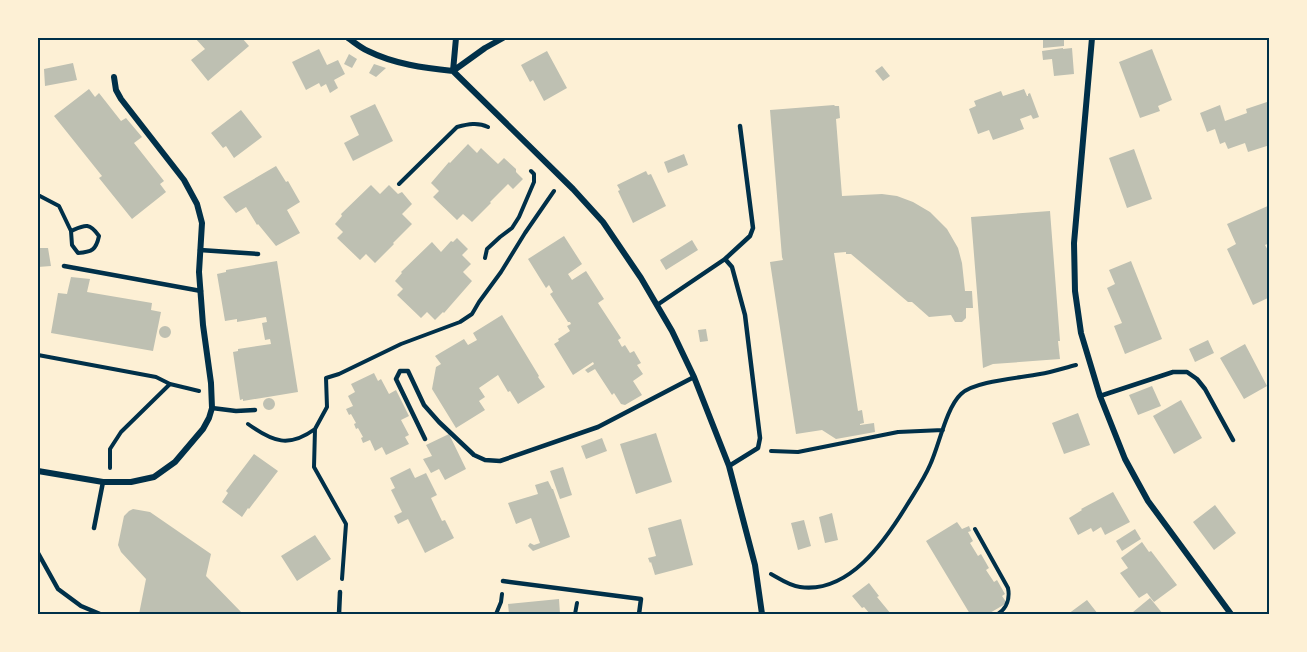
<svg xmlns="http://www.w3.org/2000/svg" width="1307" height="652" font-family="'Alegreya Sans',sans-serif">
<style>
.building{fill:#bec0b2}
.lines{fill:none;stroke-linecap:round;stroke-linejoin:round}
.path{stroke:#003049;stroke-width:4}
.service{stroke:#003049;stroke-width:4.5}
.minor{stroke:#003049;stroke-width:6}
.neatline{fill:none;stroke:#003049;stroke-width:2}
</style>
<rect width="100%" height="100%" fill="#fdf0d5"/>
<path class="building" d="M195,38H242L249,46L208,81L191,60L205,49Z
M1043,38H1064V46L1043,48Z
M1063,48V49L1072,48L1074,74L1054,76L1052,59L1043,60L1042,51Z
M319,49L327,65L338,60L345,74L334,80L338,88L330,93L326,84L321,87L319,83L306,90L292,62Z
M1152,49L1172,100L1158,106L1160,111L1140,118L1119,62Z
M547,51L567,88L544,101L533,80L530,82L521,65Z
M349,54L357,59L352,68L344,64Z
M73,63L77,80L45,86L44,69Z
M374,64L386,68L376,77L369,73Z
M882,66L890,76L883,81L875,71Z
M89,89L95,97L99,93L121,121L126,118L142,137L134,143L164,181L160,184L166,192L132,219L99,178L102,176L54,116Z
M1024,89L1027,96H1028V94L1030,93L1039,117L1033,119L1031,115L1020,119L1024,129L993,140L989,130L978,134L969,109L976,106L974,101L1001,91L1003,96Z
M1270,101V145L1248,152L1245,143L1228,149L1225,142L1220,144L1215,129L1207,132L1200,113L1220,105L1225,121L1247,113L1246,109Z
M375,104L393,141L353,161L344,143L359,135L350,116Z
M834,105L835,106H839L840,118L836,119L842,196L882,194L897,196L913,202L930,212L947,229L958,248L962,263L965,291H972L973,308H966V318L962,322H955L951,315L929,317L912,302H908L851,254H846V252L834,253L858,411L862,410L864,423L860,424V425L874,423L875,432L836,439L822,430L796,434L770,262L783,260L782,257L770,110Z
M241,110L262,137L234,158L226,146L223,148L211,133Z
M468,144L477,153L481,148L498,164L504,158L516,169V172L523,179L513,189L508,184L490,202L491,203L472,222L463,214L457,220L433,197L439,191L431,183L449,162L450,163Z
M1134,149L1152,199L1127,208L1109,158Z
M684,154L688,165L668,173L664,162Z
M276,166L286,182L288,181L300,202L287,210L300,233L276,246L258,224L257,225L246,207L236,213L223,197Z
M646,171L648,175L651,174L666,206L633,223L618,191L620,190L617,185Z
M371,185L380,194L389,185L398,194L402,192L412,204L402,214L412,224L393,243L394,244L375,263L366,254L360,260L337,238L343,232L335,224L342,216L341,214Z
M1270,205V243L1265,245L1270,254V297L1253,305L1227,249L1236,244L1227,224Z
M1050,211L1060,341H1058L1060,359L993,364L983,368L971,217Z
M564,236L582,264L568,274L572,280L586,271L604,299L598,303L621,338L618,340L622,347L625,345L630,353L634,351L641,363L637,365L643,374L633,381L642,395L625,405L621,404L614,393L612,395L595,369L588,373L585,370L594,364L593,362L573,375L554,344L559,341L558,339L570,331L567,326L571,324L570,322H568L550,294L553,292L549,285L546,288L528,259Z
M457,238L468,249L462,255L471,264L463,272L472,281L444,313L443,312L435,320L427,312L421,318L397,295L403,289L395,281L402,273L401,272L432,242L441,252L451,241L453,242Z
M692,240L698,250L666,270L660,260Z
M38,248H48L51,266L38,267Z
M277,261L298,392L243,401V399L240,400L233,352L238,351V349L271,344L270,339L265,340L262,323L267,322L266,317L237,322V319L225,321L217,274L226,272V270Z
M1131,261L1162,339L1125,354L1114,326L1122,323L1107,288L1115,284L1109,270Z
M71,277L90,279L87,292L152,303L151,310L161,312L153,351L51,333L58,293L67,294Z
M502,315L539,376L538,377L545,387L518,404L510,391L508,392L498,375L479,388L485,397L479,401L485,410L456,428L432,389L436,367L441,364L435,356L464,339L468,345L477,340L473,333Z
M159 332a6 6 0 1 1 12 0a6 6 0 1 1-12 0Z
M706,329L708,341L700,342L698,330Z
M1208,340L1214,353L1195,362L1189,349Z
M1245,344L1267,386L1244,399L1220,358Z
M374,373L378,381L381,379L389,394L396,390L409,416L401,420L409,435L405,437L409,444L386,455L382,447L375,451L370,440L363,443L361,438L363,437L358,428L356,429L354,424L356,423L351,414L349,415L346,409L353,406L348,396L355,392L351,384Z
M1152,386L1161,406L1138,415L1129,395Z
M263 404a6 6 0 1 1 12 0a6 6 0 1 1-12 0Z
M1181,400L1202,438L1174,454L1153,416Z
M1078,413L1090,445L1064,454L1052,423Z
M656,433L672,482L636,494L620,444Z
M449,434L466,469L445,480L439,469L431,473L423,459L432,456L426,445Z
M602,438L607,451L586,459L581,446Z
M254,454L278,471L249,509L248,508L242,517L222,502L228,493L226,491Z
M563,467L572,495L560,499L550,471Z
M410,468L415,478L426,473L437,495L431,498L442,521L445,520L454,538L425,553L408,519L398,524L394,516L402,512L391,490L395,488L390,478Z
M548,481L552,489H553L570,537L533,551L528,546L530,543L534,545L540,543L531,518L516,524L508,503L538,494L535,485Z
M1113,492L1130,522L1105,535L1101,527L1093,532L1091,528L1078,535L1069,518L1082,510L1081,509Z
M1215,505L1236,533L1214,550L1193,522Z
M133,509L150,512L211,554L206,576L243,614H139L146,579L121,552L118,545L124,516L129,511Z
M832,513L838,540L825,543L819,517Z
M681,519L693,565L655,575L651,562L650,563L648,558L656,556L648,528Z
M804,520L811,546L798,550L791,523Z
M957,522L962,529L969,526L971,531L968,532L973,541L970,543L978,556L981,554L989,568L986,570L994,582L997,580L1005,594L1002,596L1007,603L988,614H970L926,541Z
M1135,529L1141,539L1122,551L1116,541Z
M315,535L331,559L297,581L281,556Z
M1142,542L1149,552L1151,551L1177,585L1154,602L1147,593L1139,598L1120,573L1128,568L1121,558Z
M869,583L879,596L877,597L891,614H870L864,607L862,608L852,596Z
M1150,598L1163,614H1134L1133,612Z
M559,599L560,614H509L508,604Z
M1087,600L1098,614H1068Z"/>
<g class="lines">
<path class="path" d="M399,184L457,127C468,124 478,122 488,127
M38,195L59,206L71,231L72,245L78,253C92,252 96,250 99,236C89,222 85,225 71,231
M485,258L487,249L500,237L512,228L519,217L534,182V174L531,171
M38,355L156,377L170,384
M248,424C273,442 289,448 315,429L314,467L346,524L342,579
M315,429L327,407L326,378L339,374L401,344L460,322L472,314L479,302L501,272L525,233L554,191
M771,451L798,452L898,432L943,430
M110,468V449L121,432L170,384L199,391
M975,529L1008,588C1010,598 1007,608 998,614
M771,574C780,579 790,586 800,587C849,594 885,541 907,505C915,492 924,479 930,465C939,446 946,408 961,394C974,381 1021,378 1040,374C1052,372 1064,368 1076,365
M496,614L501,602L502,594
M575,614L577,603"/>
<path class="service" d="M200,250L258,254
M725,259L750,236L753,228L740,126
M64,266L201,291
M657,305L725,259L732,267L745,315L760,438L758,448L729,466
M1100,396L1173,372H1187L1197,379L1205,389L1233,440
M212,408L236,411L255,410
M425,439L396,379L400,371H408L424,405L439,422L474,455L485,460L500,461L598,427L694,377
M94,528L103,482
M38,553L58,589L81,606L100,614
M503,581L641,599L639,614
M339,614L340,592"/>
<path class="minor" d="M348,38C354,42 361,48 368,51C394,64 424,68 453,71L573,189L603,222L641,278L672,331L694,377L729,466L755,565L762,614
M1092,38L1074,243L1075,291L1081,333L1100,396L1125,459L1148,501L1231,614
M453,71L485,48L503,38
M453,71L456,38
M38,471L103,482H131L154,477L175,462L203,429L209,418L212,408L211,383L203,325L199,272L202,223L197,204L184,180L121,99L116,90L114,77"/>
</g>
<rect width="1307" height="652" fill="none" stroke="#fdf0d5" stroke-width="78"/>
<rect x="39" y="39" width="1229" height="574" class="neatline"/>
</svg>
